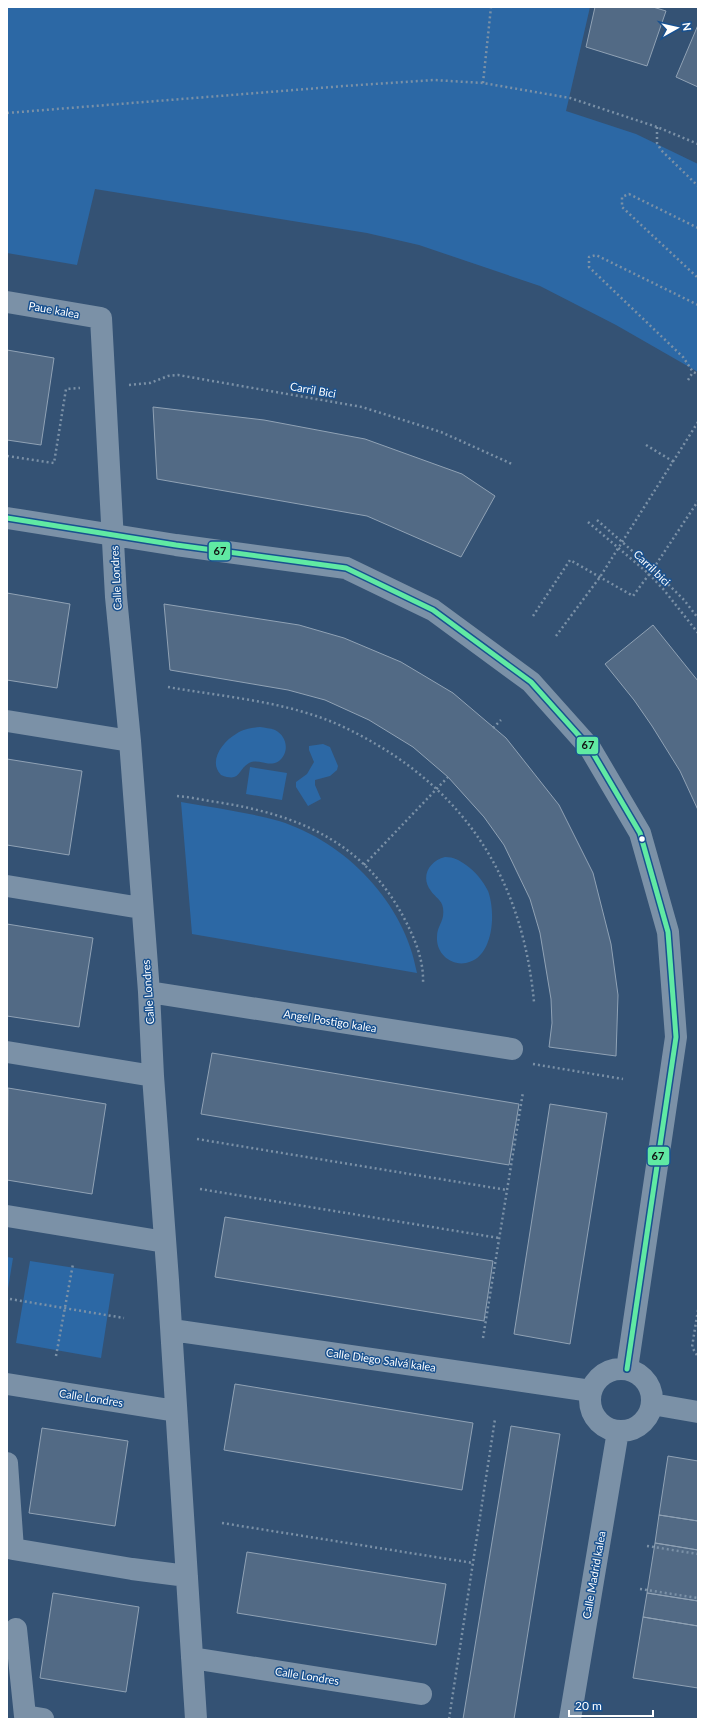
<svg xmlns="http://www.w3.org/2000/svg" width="705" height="1726" font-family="Lato,sans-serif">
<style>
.green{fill:#2c68a5}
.building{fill:#526a85;stroke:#90a2b5}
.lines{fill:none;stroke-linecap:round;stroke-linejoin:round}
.path{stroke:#7b91a7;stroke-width:2.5;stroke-dasharray:2 3;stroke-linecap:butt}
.minor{stroke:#7b91a7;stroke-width:22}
.bus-1-casing{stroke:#19518f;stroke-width:8}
.bus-1{stroke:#60e9a3;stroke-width:5}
.bus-dot{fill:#fff;stroke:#19518f;stroke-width:1.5}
.labels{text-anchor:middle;stroke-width:3;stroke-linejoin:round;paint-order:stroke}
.street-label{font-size:11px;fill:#fff;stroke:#19518f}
.line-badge{stroke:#19518f;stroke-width:1.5}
.pale-badge-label{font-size:11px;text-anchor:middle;font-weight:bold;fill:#111}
</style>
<rect width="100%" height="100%" fill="#345274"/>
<path class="green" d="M7,7H590L566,111L636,134L698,164V372L616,325L540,286L419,245L367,233L95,189L77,265L7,253Z
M260,727C265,728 270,728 275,730C287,736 290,752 279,761C269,768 259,758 249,763C237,770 241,783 221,775C208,762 222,742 236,734C243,729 251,728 260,727Z
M323,744L330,747L338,766L337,770L330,776L315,780V785L321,799L308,806L296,787V782L307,774L314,762L309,750V746Z
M250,767L287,773L282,800L246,794Z
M181,802C214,808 247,812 279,821C346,842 405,903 417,973L192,934Z
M445,857C454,857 459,860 466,865C475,871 483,881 488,891C496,912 494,958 466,963C450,966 436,953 437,937C437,925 445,922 443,908C442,900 435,897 431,891C420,877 429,861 445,857Z
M7,1257L13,1258L7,1295Z
M30,1261L114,1274L101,1358L16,1343Z"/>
<path class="building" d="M595,7H653L666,11L647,66L586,47Z
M698,25V87L676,77Z
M7,350L54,358L41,445L7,440Z
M153,407L264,420L365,439L462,474L495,496L461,557L367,516L157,479Z
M7,593L70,604L57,688L7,680Z
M164,604L299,625L344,638L401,662L453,693L506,738L559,805L593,873L611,944L618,995L616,1056L549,1047L552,1023L551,999L540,933L530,899L504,845L484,817L448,777L413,747L369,720L325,700L288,690L170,670Z
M653,625L698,681V810L680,771L652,726L634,700L605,664Z
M7,759L82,771L69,855L7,845Z
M7,924L93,938L79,1027L7,1016Z
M212,1053L519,1104L509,1165L201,1114Z
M8,1088L106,1104L92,1194L7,1180Z
M550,1104L607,1113L570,1344L514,1334Z
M225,1217L493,1261L484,1321L215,1277Z
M235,1384L473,1423L462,1490L224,1450Z
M511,1426L560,1434L514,1719H463Z
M42,1428L128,1441L115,1526L29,1513Z
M668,1456L698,1461V1521L659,1515Z
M659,1515L698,1521V1550L655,1543Z
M655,1543L698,1550V1601L647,1593Z
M247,1552L446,1584L436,1645L237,1613Z
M53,1593L139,1607L126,1692L40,1678Z
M647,1593L698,1601V1626L643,1617Z
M643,1617L698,1626V1688L633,1678Z"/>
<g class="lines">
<path class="path" d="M483,83L491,7
M7,113L344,86L434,80L483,83L570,98L657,127L698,144
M657,127V143L661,150L698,186
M698,228L629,194L622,197V207L698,278
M698,305L596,255L589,257V267L683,357L693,372L698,374
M688,380L693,372
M129,385L150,383L168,376L178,375L362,407L441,432L512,464
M646,445L674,462
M7,456L54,463L66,389L80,388
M597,520L653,569L698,501
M588,522L649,574L664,590L698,633
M533,616L570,560L633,596L653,569L684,600L698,618
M556,636L600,577L698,422
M168,687C218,696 271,700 319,717C345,726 370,740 392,754C481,813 524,897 534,1002
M493,728L501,720
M177,796C190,797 203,800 216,802C297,814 364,842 404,918C415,939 424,960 423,984
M364,865L448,777
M533,1064L623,1079
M197,1139L507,1190
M200,1189L499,1238
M10,1299L124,1318
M698,1310L692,1347L698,1357
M483,1338L523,1092
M56,1356L73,1264
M222,1523L473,1563
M647,1546L698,1554
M640,1589L698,1598
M449,1719L495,1419"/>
<path class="minor" d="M7,302L101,318L116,597L130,741L149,992L153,1076L168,1280L196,1719
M7,518L176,545L346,568L433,610L531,682L590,748L640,833L668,932L676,1037L627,1369
M7,721L130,741
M7,886L141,908
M149,992L512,1049
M7,1052L153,1076
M7,1216L165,1242
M172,1330L591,1391
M590 1400a31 31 0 1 1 62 0a31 31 0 1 1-62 0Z
M7,1384L176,1411
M652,1404L698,1412
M7,1463L13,1549L132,1569L187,1576
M16,1629L25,1716L43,1719
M192,1658L421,1694
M570,1719L618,1431"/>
<g class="bus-1-casing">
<path id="bus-1" d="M7,518L176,545L346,568L433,610L531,682L590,748L640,833L668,932L676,1037L627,1369"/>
</g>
<use href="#bus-1" class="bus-1"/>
</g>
<circle class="bus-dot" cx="642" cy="839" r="3.5"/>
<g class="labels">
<g class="street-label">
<text transform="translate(54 310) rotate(10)" y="4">Paue kalea</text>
<text transform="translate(313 390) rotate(10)" y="4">Carril Bici</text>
<text transform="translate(652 568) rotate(44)" y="4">Carril bici</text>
<text transform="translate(116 578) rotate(-93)" y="4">Calle Londres</text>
<text transform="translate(148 992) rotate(-94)" y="4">Calle Londres</text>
<text transform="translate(330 1021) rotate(9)" y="4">Angel Postigo kalea</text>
<text transform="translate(381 1360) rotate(8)" y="4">Calle Diego Salvá kalea</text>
<text transform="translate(91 1398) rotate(9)" y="4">Calle Londres</text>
<text transform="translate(594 1575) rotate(-80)" y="4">Calle Madrid kalea</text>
<text transform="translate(307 1676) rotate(9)" y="4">Calle Londres</text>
</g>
</g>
<g class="line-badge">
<rect x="208" y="541" width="23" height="20" rx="4" fill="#60e9a3"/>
<rect x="576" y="736" width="23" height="19" rx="4" fill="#60e9a3"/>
<rect x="647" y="1146" width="23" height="20" rx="4" fill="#60e9a3"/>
</g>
<g class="pale-badge-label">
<text x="220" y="555">67</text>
<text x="588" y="749">67</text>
<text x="658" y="1160">67</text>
</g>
<rect width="705" height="1726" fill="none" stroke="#ffffff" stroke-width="16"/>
<g transform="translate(677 28) rotate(82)" stroke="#19518f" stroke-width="3" paint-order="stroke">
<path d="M0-3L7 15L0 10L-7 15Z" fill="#ffffff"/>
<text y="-6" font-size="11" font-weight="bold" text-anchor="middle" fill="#ffffff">N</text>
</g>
<path d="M569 1710v6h84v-6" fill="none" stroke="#ffffff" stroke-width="2"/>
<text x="575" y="1710" font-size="12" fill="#ffffff" stroke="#19518f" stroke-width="3" paint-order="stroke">20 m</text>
</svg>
